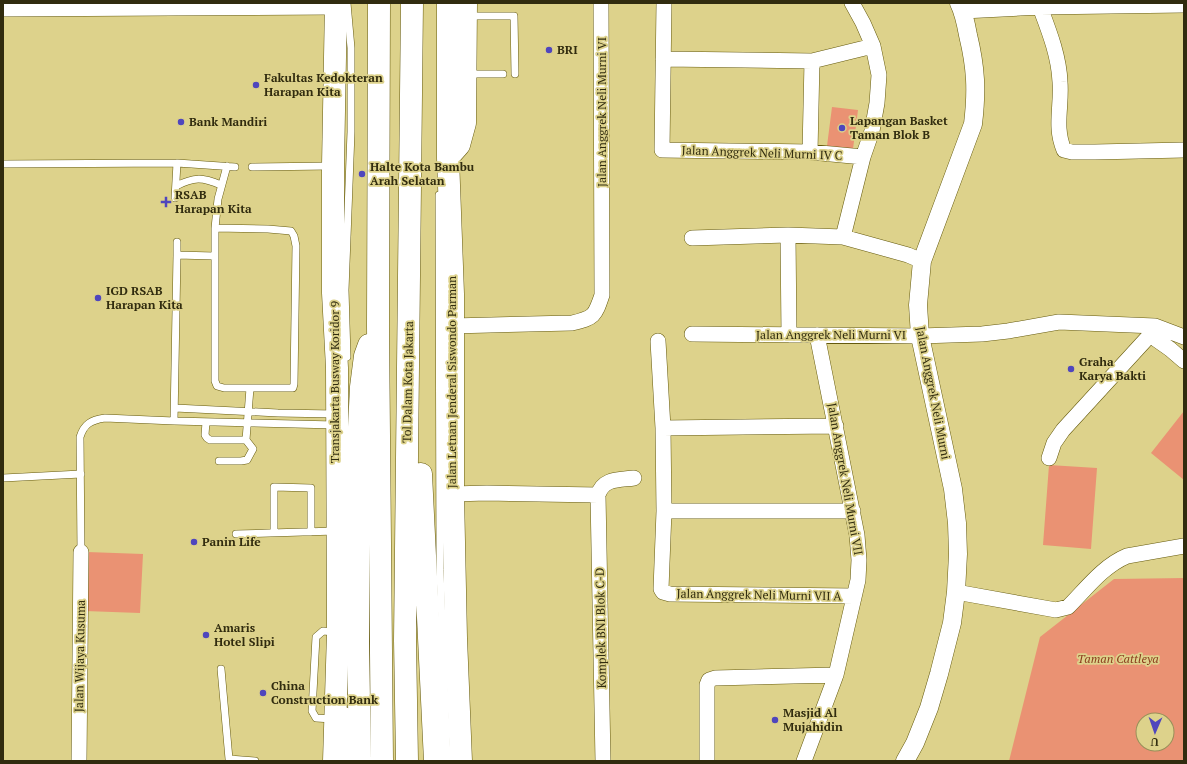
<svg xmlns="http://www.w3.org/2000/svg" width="1187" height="764" font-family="'PT Serif',serif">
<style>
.green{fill:#ea9273;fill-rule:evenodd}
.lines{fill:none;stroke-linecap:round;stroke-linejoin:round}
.service-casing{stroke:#655a0d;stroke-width:8}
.minor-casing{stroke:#655a0d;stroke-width:16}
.tertiary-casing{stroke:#655a0d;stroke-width:19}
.trunk-casing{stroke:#655a0d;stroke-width:23}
.motorway-casing{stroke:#655a0d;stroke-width:23}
.service{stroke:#fff;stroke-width:7}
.minor{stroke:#fff;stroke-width:15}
.tertiary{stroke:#fff;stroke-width:18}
.trunk{stroke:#fff;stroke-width:22}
.motorway{stroke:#fff;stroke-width:22}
.poi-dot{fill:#4f46bd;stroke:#ddd28b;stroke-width:1.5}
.labels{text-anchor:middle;stroke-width:3.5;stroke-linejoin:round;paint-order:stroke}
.poi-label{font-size:12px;font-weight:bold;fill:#312c0f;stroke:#ddd28b;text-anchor:start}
.street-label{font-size:12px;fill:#312c0f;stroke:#ddd28b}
.park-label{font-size:12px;font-style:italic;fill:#8a3b1c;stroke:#ddd28b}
</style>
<rect width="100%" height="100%" fill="#ddd28b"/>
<path class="green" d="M832,107L858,110L853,149L827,146Z
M1184,411V480L1151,453Z
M1049,465L1097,468L1091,549L1043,545Z
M87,552L143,554L140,613L85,611Z
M1184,578V761H1009L1040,637L1114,579ZM1143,720H1167V744H1143Z"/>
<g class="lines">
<g class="service-casing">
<path id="service" d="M468,16H514L515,74
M467,74H503
M3,164L177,163L235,167
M252,167L330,166
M176,186C194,177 202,177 221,185
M439,195L440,570L447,761
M175,198L177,163
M215,228L268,229L291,231L294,236L296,246L294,384L293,388H224L217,386L215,381Z
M215,228L218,199L227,166
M177,242V255
M347,357L345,290L351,132V48L347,3
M175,408L278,413L335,414
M174,421L177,255L214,256
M206,422L205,435L207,438L210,440H246
M219,461H241L247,460L253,449L246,440L250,388
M3,478L81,474
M274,533V487L311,488V532
M236,534L336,531
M81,552L80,437C84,424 91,420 105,418L174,421L335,425
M221,669L229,759L255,761
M346,711L347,761
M333,719L316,718L312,711L316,637L323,631L335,632"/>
</g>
<g class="minor-casing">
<path id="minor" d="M664,3L662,150L810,152L863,157
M1040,3V7C1049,31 1059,56 1060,82C1062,106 1054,127 1064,150L1072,152H1095L1184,150
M3,9L336,7
M963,11L1040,7L1184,5
M663,59L812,61L873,46
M810,152L812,61
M788,235L789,335
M843,237L863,157L872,131L877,103L879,75L873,46L863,23L852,3
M692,238L788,235L843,237L908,255L922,261
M452,326L572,323C594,318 595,316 602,295L601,3
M692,334L920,336L982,334L1008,331L1059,322L1155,326L1184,337
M1150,335L1170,349L1184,361
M658,341L663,428L664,511L661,589L663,592L670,594L854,596
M663,428L836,426
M1049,458L1054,443L1063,430L1150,335L1155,326
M453,494L487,493L598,495
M664,511H853
M956,592L1056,610L1068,607C1086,589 1103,566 1127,556L1184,546
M79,761L81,552
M603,761L598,495C603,478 619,480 634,478
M707,761V685L709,680L715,678L836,675
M804,761L836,675L858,580L859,560L857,535L817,335"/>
</g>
<g class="tertiary-casing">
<path id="tertiary" d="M905,761L915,743L929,708L939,674L952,623L956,592L958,554L957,523L953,489L920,336L918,305L922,261L973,124C977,91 976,68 968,35C966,24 964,13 959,3"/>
</g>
<g class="trunk-casing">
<path id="trunk" d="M448,3V158L453,294V494L456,638L461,761
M451,154L459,145L465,123L466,3
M334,761L338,633L337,368L333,293V165L336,3"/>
</g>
<g class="motorway-casing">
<path id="motorway" d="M379,3L378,327L382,761
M421,474C425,570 431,665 435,761
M360,761L358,641V447L361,387L365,356L369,345
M407,761L405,640L412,3"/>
</g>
<use href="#service" class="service"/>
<use href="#minor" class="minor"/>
<use href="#tertiary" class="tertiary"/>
<use href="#trunk" class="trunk"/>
<use href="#motorway" class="motorway"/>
</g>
<g class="poi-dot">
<circle cx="549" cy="50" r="4"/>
<circle cx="256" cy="85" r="4"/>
<circle cx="181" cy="122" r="4"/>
<circle cx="842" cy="128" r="4"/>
<circle cx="362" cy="174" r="4"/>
<path d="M164 196h4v4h4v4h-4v4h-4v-4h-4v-4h4z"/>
<circle cx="98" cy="298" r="4"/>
<circle cx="1071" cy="369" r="4"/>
<circle cx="194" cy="542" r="4"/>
<circle cx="206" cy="635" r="4"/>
<circle cx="263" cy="693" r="4"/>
<circle cx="775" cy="720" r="4"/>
</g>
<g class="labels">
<g class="poi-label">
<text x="557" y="54">BRI</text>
<text x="264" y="82">Fakultas Kedokteran<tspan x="264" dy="14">Harapan Kita</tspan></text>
<text x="850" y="125">Lapangan Basket<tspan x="850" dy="14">Taman Blok B</tspan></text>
<text x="189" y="126">Bank Mandiri</text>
<text x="370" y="171">Halte Kota Bambu<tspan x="370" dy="14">Arah Selatan</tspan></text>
<text x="175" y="199">RSAB<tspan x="175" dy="14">Harapan Kita</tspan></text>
<text x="106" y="295">IGD RSAB<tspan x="106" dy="14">Harapan Kita</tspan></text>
<text x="1079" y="366">Graha<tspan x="1079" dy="14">Karya Bakti</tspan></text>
<text x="202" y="546">Panin Life</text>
<text x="214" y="632">Amaris<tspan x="214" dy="14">Hotel Slipi</tspan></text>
<text x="271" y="690">China<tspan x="271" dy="14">Construction Bank</tspan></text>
<text x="783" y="717">Masjid Al<tspan x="783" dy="14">Mujahidin</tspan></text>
</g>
<g class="street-label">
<text transform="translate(602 112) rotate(-90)" y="4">Jalan Anggrek Neli Murni VI</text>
<text transform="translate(762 153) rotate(2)" y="4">Jalan Anggrek Neli Murni IV C</text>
<text x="831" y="339">Jalan Anggrek Neli Murni VI</text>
<text transform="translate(335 382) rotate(-90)" y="4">Transjakarta Busway Koridor 9</text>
<text transform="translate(408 382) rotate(-89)" y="4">Tol Dalam Kota Jakarta</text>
<text transform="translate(452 382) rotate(-90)" y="4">Jalan Letnan Jenderal Siswondo Parman</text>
<text transform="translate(933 393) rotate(79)" y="4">Jalan Anggrek Neli Murni</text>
<text transform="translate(845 479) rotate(80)" y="4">Jalan Anggrek Neli Murni VII</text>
<text transform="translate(759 595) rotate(1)" y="4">Jalan Anggrek Neli Murni VII A</text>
<text transform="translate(601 628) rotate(-91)" y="4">Komplek BNI Blok C-D</text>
<text transform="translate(80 656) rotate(-89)" y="4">Jalan Wijaya Kusuma</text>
</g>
<g class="park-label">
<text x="1118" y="663">Taman Cattleya</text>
</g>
</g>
<rect width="1187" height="764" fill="none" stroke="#312c0f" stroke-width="8"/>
<g transform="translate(1155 732) rotate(182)"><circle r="19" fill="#ddd28b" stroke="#989059"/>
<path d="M0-3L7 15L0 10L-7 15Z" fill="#4f46bd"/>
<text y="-6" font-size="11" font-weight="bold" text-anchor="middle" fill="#312c0f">U</text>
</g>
</svg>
